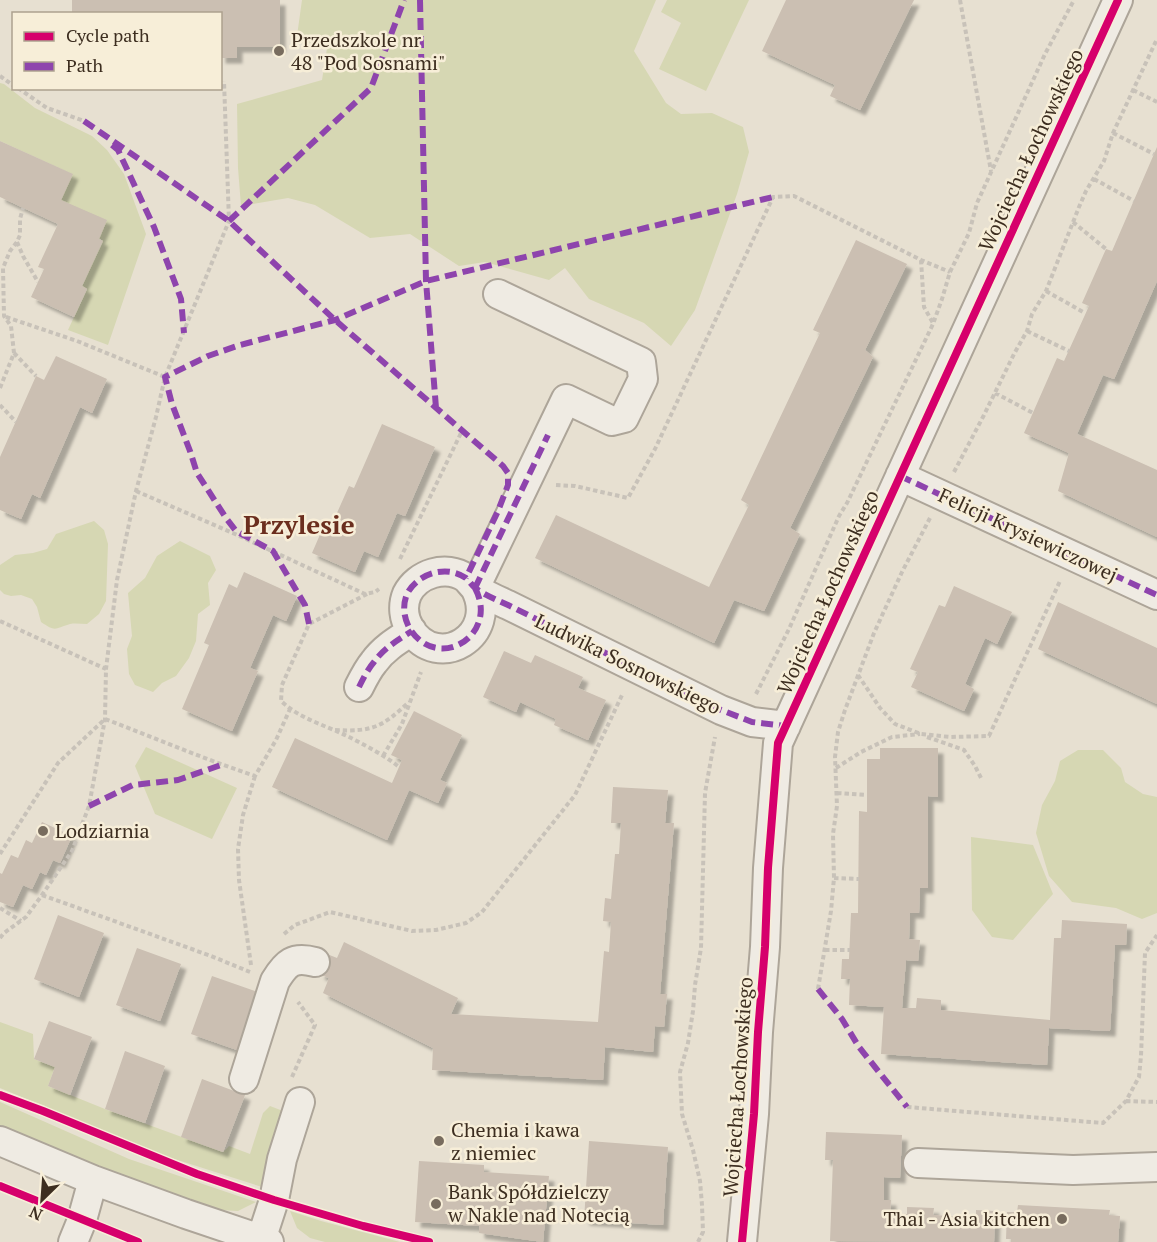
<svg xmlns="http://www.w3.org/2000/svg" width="1157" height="1242" font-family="'PT Serif',serif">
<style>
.green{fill:#d6d7b3}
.building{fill:#cbbfb2;filter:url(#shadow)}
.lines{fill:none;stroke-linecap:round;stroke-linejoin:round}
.minor-casing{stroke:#ada599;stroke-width:32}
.path{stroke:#c8c2b9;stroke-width:4;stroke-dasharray:4.5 3;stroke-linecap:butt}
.minor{stroke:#efebe3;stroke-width:28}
.quiet{stroke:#8e44ad;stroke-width:6;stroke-dasharray:12 6;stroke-linecap:butt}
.cycleway-casing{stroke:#f7eed8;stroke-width:11}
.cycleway{stroke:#d6006c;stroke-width:8}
.poi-dot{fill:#786c5e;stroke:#f7eed8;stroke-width:2}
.labels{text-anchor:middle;stroke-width:5;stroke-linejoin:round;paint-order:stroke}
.poi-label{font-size:20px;fill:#3d2e20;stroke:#f7eed8;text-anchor:start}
.street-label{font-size:20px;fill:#3d2e20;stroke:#f7eed8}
.district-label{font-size:26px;font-weight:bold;fill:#6b2e1e;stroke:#f7eed8}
</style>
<defs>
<filter id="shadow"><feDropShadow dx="5.5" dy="5.5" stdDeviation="1.5" flood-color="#0004"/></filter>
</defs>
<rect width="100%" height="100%" fill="#e7e0d1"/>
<path class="green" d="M302,0H656L634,51L666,103L681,114L712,113L743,127L749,152L737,194L695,310L671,346L644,323L589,299L565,268L549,280L485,262L459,266L410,234L370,238L315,205L288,198L241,206L238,168L237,104L322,80L328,42L296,43Z
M667,0H749L706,91L659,69L681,23L661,12Z
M0,83L4,84L35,108L92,136L107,150L124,174L146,234L108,345L68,330L87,289L82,286L102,240L99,239L61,200L72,174L0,141Z
M94,521L104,530L108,544L106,601L99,614L87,624C81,624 75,623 70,624C54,629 56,632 41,622L37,607L32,599L21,595L11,596L4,594L0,590V565L15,555L33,553L47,549L56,534Z
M180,541L210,556L216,570L208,583L210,605L198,614L196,641L189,658L176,676L162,683L153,692L135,685L129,674L127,649L132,636L128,593L145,578L157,556Z
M146,747L237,788L212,839L155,814L135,766Z
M1078,750H1103L1121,768L1125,782L1143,794L1157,797V913L1142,919L1116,908L1072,902L1049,876L1036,833L1042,805L1055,781L1060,761Z
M971,837L1033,845L1053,894L1013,940L992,937L972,910Z
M0,1022L33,1034L34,1059L55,1067L48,1086L105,1109L223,1152L229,1146L250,1154L263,1113L270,1106L283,1111L265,1188L162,1155L0,1088Z
M0,1102L129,1159L256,1202L238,1211L220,1210L126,1177L51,1147L0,1125Z
M290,1211L321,1221L400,1242H325L310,1238L297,1228Z"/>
<path class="building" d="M72,0H280V47H237V58H220V14H72Z
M786,0H914L860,110L830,96L835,85L762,51Z
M0,141L73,174L61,200L107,220L99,239L103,241L82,286L87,289L74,317L31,297L44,269L38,267L58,224L0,197Z
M1157,147V281L1114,379L1103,375L1077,434L1157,470V537L1058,491L1069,453L1024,433L1057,358L1064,361L1089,306L1082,303L1106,249L1112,251Z
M856,240L907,264L865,350L873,357L790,528L800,534L764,611L734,600L714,643L535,558L556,515L709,587L749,505L741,500L820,333L813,330Z
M56,356L107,379L92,413L80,407L40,498L32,494L21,519L0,510V457L36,376L44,380Z
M382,424L435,447L405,516L397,513L378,557L364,551L355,572L312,553L322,530L328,533L349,486L354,488Z
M244,572L297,596L286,621L273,615L250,668L258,671L232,731L182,709L209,645L204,643L229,584L237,588Z
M954,586L1012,612L997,644L985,638L965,684L974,689L964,711L911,687L918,672L910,669L939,605L945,607Z
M1058,602L1157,648V704L1038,649Z
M504,651L531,663L535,655L583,677L578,688L606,700L588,740L554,725L556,719L520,702L516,712L483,697Z
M414,711L462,735L440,780L447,783L438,803L409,790L387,840L272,787L295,738L392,783L402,760L391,755Z
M880,748H938V797L928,796V888H920L919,913H910L909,939L920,940L918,961L906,960L902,1008H916L917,998L941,1000V1010L1050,1020L1054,938H1061L1062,920L1127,924L1126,945H1115L1110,1031L1049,1028L1047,1065L881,1054L884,1007L849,1005L850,979H841L842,959H849L851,913H858L859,811L867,812V759H880Z
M613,787L668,790L665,823H674L660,994H667L664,1027L655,1026L653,1052L605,1047L603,1080L432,1070L433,1048L323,993L329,978L319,974L327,954L337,958L344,942L458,998L451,1014L598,1022L604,951L609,952L611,922L603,921L605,898L611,899L615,854H619L621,823H611Z
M42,822L72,836L60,863L53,860L46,875L40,872L32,889L23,885L13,907L0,902V873L2,874L11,855L18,858L26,840L32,843Z
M58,915L104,933L79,997L34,979Z
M137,948L181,964L160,1021L116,1005Z
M212,976L258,992L237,1050L191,1034Z
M49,1021L92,1037L70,1095L48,1086L55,1067L34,1059Z
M125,1051L165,1066L145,1123L105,1109Z
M202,1079L245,1095L223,1152L181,1137Z
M826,1132L902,1135L900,1178L884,1177V1200H891L890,1213L907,1214V1207L934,1208L933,1215L951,1216L976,1217V1210L995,1211L994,1242L830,1241L833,1160H825Z
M589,1141L668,1147L663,1225L584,1220Z
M419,1161L484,1165V1172L549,1176L543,1242L479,1233V1226L415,1222Z
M1018,1205L1110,1210L1109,1215L1120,1216L1118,1242H1011V1239H1006L1007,1212H1017Z"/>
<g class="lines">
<g class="minor-casing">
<path id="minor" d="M900,476L1157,595
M475,588C500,635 438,673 410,629C404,619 402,606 407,594C417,574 446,564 466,578C469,581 472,585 475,588C485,595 497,600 508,605L721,710L752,722L786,726
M475,588L566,399L612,421L624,418L643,379L641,362L498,294
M359,687C363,679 368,669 374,662C384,648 398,640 412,631
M244,1079L275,981C286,963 293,956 315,962
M0,1141L93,1180L186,1214L269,1242
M918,1163L1073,1170L1157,1167
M261,1240L274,1200L282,1159L300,1102
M73,1242L82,1220L93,1180
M742,1242L754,1114L758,1032L765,947L768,868L778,743L1118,0"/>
</g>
<path class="path" d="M960,0L991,171
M0,76L14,86
M18,88L47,108L84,121
M1133,90L1157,102
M1113,133L1154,154
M1094,179L1134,201
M1073,222L1106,249
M17,242L23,256L38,282
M921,260L924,307L933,323
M1046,291L1085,313
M6,317L77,341L165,377
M1027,331L1069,351
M14,353L36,376
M0,388L14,353L11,326L4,316L3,268L10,251L17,242L20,235V219L23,208
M995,393L1033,413
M0,405L16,422
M954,472L984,415L1014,354L1027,331L1032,314L1046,291L1079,207L1086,191L1104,161L1113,133L1157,39
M556,485L575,486L628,498L655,449L773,197L794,196L921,260L950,272
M136,491L235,534L365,594L375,592L379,589
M400,559L462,431
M367,594L309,624L282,685L281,701C300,719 325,725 347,736C365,745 384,755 399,767
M0,621L106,669
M858,675L880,708L895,724L921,734L950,737L989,736L1060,581
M756,694L789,629L839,516L847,503L933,324L942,299L950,272L969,233L977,203L1045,54L1074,0
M335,730C373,732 382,727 409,702
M927,737L964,750L975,766L981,778
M383,756L402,724L421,672
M836,768L861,752L892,737L920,734
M837,793L866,795
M0,854L58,763L105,719C155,738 204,759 255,776L276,740L290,709
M834,878L859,879
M42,895L211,956L250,972
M0,908L21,921
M284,934L295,925L330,912L412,931L436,930L466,923L482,912L575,795L623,693
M0,938L4,933L26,917L42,895L72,851L89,806L105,719L106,669L117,580L136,491L156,417L165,377L229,221L224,81
M825,950H850
M251,965L239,880L238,849L243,815L255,776
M818,989L831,911L834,878L833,834L837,806L835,757L838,732L845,710L874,633L902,572L930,518
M292,1077L315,1025L298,1002
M1126,1101L1157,1102
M907,1107L1103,1123L1126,1101L1139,1077L1141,1056L1145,953L1157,935
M698,1242L703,1232L702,1205L700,1181L693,1150L682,1114L680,1072L688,1043L693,1011L695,985L701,948L705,793L715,737"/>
<use href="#minor" class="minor"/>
<path class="quiet" d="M420,0L426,281L436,408
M84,121L229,221L335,320L503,466L508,473V485L498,511L466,578
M112,145L118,150L154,227L181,299L184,333
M229,221L371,88L404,0
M900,476L1157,595
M475,588C500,635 438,673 410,629C404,619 402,606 407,594C417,574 446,564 466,578C469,581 472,585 475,588C485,595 497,600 508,605L721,710L752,722L786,726
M475,588L548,435
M309,624L305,605L273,551L236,531L226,518L197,473L190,451L172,404L165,377L208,356L240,345L335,320L426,281L773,197
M359,687C363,679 368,669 374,662C384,648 398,640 412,631
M89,806L133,785L178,780L221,765
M818,989L842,1019L859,1047L907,1107"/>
<g class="cycleway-casing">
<path id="cycleway" d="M0,1095L43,1111L197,1174L274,1200L363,1226L429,1242
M0,1186L138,1242
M742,1242L754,1114L758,1032L765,947L768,868L778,743L1118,0"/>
</g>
<use href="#cycleway" class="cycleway"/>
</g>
<g class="poi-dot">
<circle cx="279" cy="51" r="6"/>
<circle cx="43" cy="831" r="6"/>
<circle cx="439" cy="1141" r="6"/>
<circle cx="436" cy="1204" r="6"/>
<circle cx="1062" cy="1219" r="6"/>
</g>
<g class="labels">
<g class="poi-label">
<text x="291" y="47">Przedszkole nr<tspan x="291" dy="23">48 "Pod Sosnami"</tspan></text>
<text x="55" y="838">Lodziarnia</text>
<text x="451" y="1137">Chemia i kawa<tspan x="451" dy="23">z niemiec</tspan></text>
<text x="448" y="1199">Bank Spółdzielczy<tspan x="448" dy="23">w Nakle nad Notecią</tspan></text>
<text x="1050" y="1226" text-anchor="end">Thai - Asia kitchen</text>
</g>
<g class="street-label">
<text transform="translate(1031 150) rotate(-65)" y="7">Wojciecha Łochowskiego</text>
<text transform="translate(1028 535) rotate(25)" y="7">Felicji Krysiewiczowej</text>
<text transform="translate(828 592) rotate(-66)" y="7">Wojciecha Łochowskiego</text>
<text transform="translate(628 664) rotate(26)" y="7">Ludwika Sosnowskiego</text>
<text transform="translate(738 1087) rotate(-86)" y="7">Wojciecha Łochowskiego</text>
</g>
<g class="district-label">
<text x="299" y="534">Przylesie</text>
</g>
</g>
<rect x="12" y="12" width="210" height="78" fill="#f7eed8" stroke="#ada18e" stroke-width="1.5"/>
<rect x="24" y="32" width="30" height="9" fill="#d6006c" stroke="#ada18e" stroke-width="1.5"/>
<text x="66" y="42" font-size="18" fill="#3d2e20">Cycle path</text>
<rect x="24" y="62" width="30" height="9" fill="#8e44ad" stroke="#ada18e" stroke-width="1.5"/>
<text x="66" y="72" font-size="18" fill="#3d2e20">Path</text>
<g transform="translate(42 1200) rotate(205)" stroke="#f7eed8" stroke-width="4.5" paint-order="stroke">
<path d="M0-4.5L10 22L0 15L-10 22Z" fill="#3d2e20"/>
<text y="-9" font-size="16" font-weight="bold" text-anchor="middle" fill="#3d2e20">N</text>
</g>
</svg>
